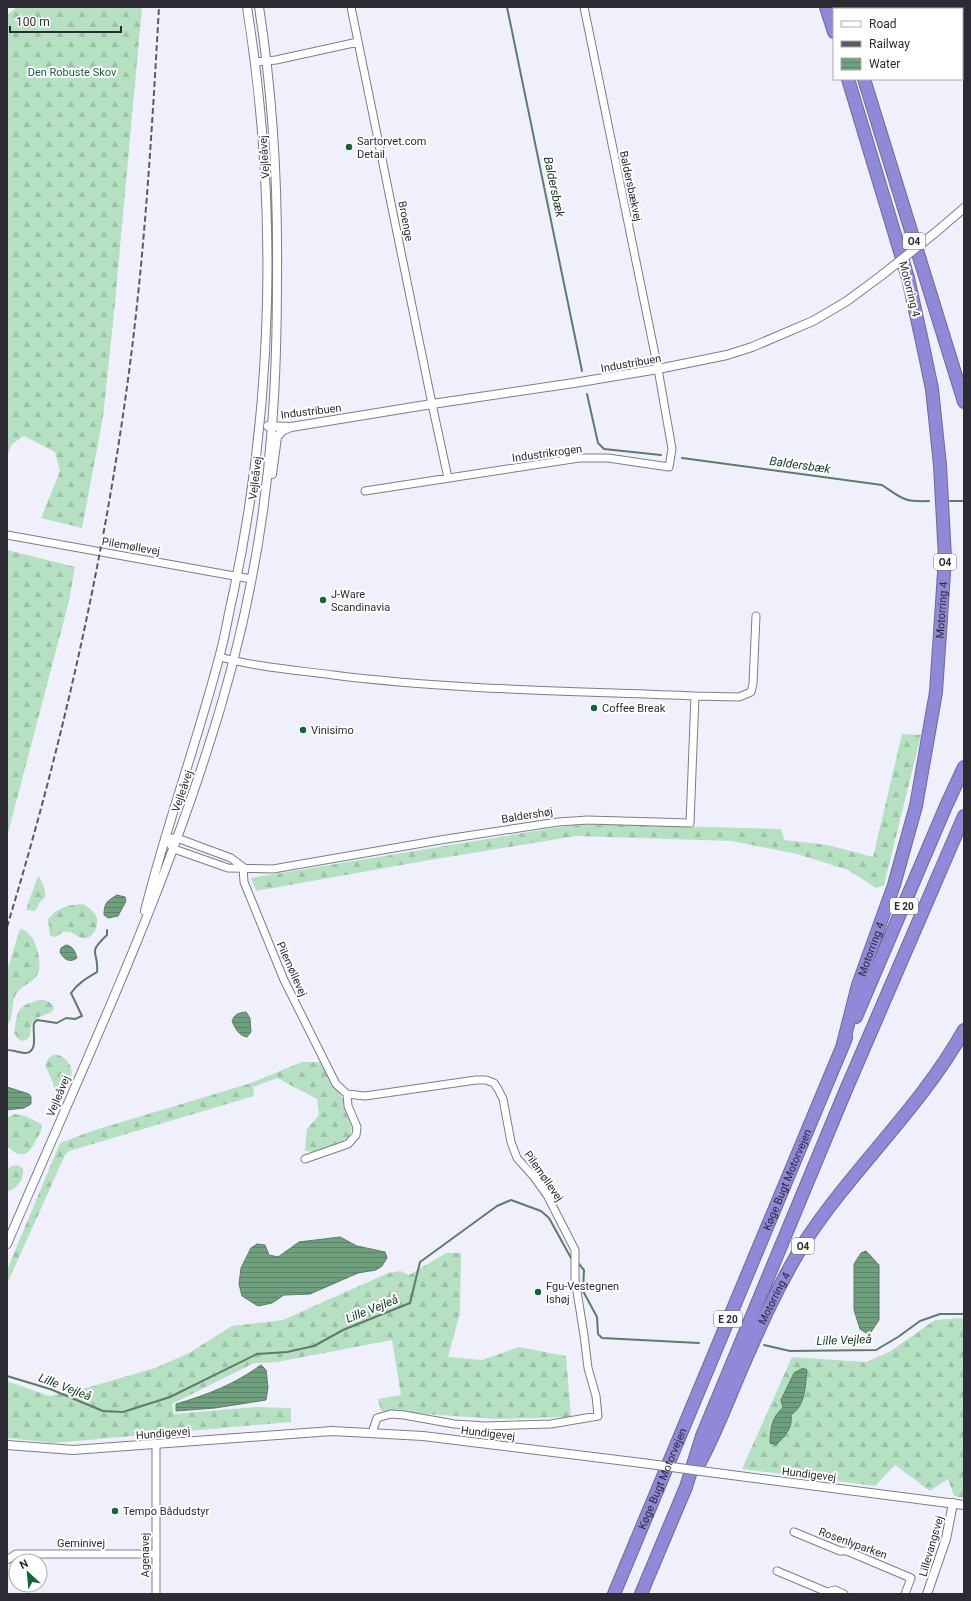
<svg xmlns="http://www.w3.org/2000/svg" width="971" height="1601" font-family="Roboto,sans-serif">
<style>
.forest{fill:url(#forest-firs)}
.water{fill:url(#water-rules);stroke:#5b7d68}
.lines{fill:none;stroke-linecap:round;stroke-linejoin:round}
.stream{stroke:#5b7d68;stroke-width:2}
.minor-casing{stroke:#7c7c8f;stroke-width:9}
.tertiary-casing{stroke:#7c7c8f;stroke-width:10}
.motorway-casing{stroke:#6d689e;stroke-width:14}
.minor{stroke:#fff;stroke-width:7}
.tertiary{stroke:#fff;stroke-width:8}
.motorway{stroke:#9089d7;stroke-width:12}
.rail{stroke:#5b5a64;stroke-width:2;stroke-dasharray:6 3;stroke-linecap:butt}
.tertiary-bridge-casing{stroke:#7c7c8f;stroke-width:10;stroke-linecap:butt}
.tertiary-bridge{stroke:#fff;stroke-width:8}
.poi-dot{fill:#0f6739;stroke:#fff;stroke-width:1.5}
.labels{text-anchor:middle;stroke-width:4;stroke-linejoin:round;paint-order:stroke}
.shield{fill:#fff;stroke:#6b6b71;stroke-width:1}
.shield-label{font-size:10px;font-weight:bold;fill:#2c2b34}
.park-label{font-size:11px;fill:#16673b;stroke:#fff}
.poi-label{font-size:11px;fill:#2c2b34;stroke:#fff;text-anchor:start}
.street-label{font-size:11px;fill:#2c2b34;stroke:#fff}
.water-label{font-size:12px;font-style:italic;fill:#133b23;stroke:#fff}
</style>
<defs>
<pattern id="forest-firs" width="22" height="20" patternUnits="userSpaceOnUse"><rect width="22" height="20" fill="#b6e0c2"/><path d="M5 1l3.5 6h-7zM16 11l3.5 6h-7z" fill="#9dc0a7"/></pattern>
<pattern id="water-rules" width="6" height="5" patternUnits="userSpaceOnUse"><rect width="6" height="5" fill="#6fa07e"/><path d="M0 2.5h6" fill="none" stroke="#5b8368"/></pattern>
</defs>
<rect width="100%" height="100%" fill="#f0f0fd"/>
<path class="forest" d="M17,7H142L114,313L103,417L82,528L41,518L60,471L55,452L24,436L12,444L7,456V15Z
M7,550L75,567L69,601L7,837Z
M902,734L921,735L884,885L876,888L848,870L797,854L732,841L576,836L430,860L256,891L251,878L566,826L603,824L781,829L784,840L828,845L873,857Z
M38,876C42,880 46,891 45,897L40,902L36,910L33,911L26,910Z
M83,904C87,907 92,909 95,914C100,921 96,935 87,938C75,941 72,923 56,937L50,936L48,919C58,907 68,905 83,904Z
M20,929C24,930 27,931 30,935C37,942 42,964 38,973C34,983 21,985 16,994C11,1003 14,1017 7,1026V971Z
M39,1000C47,1000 51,1001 54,1008L52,1012L41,1016L32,1022L30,1036L26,1040L20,1041L14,1033C18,1011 15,1007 39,1000Z
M53,1055C58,1054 63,1056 67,1061C77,1072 69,1088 59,1097L55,1094L53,1083L45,1065L48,1059Z
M302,1062H320L344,1100L352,1128L349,1139L315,1152L305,1151L307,1129L319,1115L317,1099L277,1078L253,1087L254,1096L69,1151L65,1155L7,1284V1270L60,1143L92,1131L251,1083Z
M14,1114C25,1115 33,1119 42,1125C42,1131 39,1135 36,1140C29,1156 21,1159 7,1146V1118Z
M17,1165L23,1168C24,1180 18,1188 7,1192V1169L12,1166Z
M446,1253H461L460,1313L448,1357L482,1360L519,1347L566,1356L571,1417L497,1419L381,1411L378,1399L401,1395L392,1340L277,1362L254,1363L172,1404L174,1414L256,1407L291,1408V1422L54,1443L7,1438V1381L49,1396L76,1391L155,1368L189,1353L232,1326L283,1320L388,1273L401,1271L409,1275Z
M961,1318L964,1319V1498L954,1496L948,1479L930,1491L895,1465L875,1486L742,1469L792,1357L866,1362L891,1351L935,1320Z"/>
<path class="water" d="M117,895L125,897L126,901L118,916L108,918L104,915C104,903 107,901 117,895Z
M66,945C73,946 75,951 77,958C70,963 64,960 60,952L61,948Z
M246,1012L250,1018L251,1032L247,1037C239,1036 235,1028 232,1021C235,1014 238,1013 246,1012Z
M7,1087L29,1094L31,1097V1104L24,1108L7,1110Z
M340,1237L357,1246L385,1252L387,1258L382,1266L376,1270L358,1273L310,1294L284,1295L272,1303L258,1306L242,1296L239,1284L241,1268L251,1248L257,1244L265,1245L269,1255L278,1257L299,1242Z
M866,1251L879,1265V1320L869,1335L860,1329L854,1310V1264L861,1253Z
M261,1365L266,1370L268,1387L266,1400L215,1408L176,1411V1404C207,1395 235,1384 261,1365Z
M803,1368L807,1370C805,1386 806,1405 791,1415C793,1428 785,1436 776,1445L770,1443C770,1430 772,1416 783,1408L781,1400L794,1373Z"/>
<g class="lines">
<path class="stream" d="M507,7L582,371
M587,394L598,443L604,449L661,455
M682,458L882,485C903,499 903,502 929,501
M950,501H964
M7,1050C13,1050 20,1053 26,1053C39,1051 32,1032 34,1023L37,1020L57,1023L66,1018L75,1019L82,1016L71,993C78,983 87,978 97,972C99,949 86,955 107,935V930
M578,1263L584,1270L583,1291L597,1317L598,1334L602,1338L699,1343
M764,1345L790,1351L876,1350L898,1337L920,1321L940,1314H964
M7,1376L50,1389L103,1411L123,1412L170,1397L257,1354L287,1352L314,1346L343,1330L410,1303L420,1262L497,1206L511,1200L541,1211L549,1218L571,1258L574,1260"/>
<g class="minor-casing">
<path id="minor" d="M351,7L432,404L448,478
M957,7L958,9
M962,22L964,28
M256,62L276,60L358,42
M365,491L579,458H608L669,467L672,449L658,369L584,7
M7,535L251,579
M695,696L739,697L751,692L753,684L756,616
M165,838L174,849L228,868L273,869L440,840L558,822L588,820L690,823L695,696C574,691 453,690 333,675C295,670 256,667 220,657
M172,838H177L231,858L243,867
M243,867L244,882L284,980L336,1084L347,1094L365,1096L476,1080H486L494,1083L498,1089L503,1099L511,1142L517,1158L534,1177L547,1195L575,1250V1279L584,1335L588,1368L596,1396L598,1416L551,1424L485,1426L454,1424L404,1415L391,1414L377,1418L372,1433
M305,1159L348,1144L356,1135L357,1127L348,1106L347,1094
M156,1445V1594
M794,1532L840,1551H847L911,1578L905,1594
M7,1560L16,1554H156
M777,1571L827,1592L835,1590L844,1594"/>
</g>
<g class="tertiary-casing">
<path id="tertiary" d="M936,232L964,208
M268,426L291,427L432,404L574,383L658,369L727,355L752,347L813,321L847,301L882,275
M272,474L277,437L282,431L291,427
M145,911C166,826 197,743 219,658C225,637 228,616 233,595C274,403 278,201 247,7
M7,1244C76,1082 152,922 206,754C241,648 264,536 272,426C276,376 277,327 277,277C278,187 273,96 259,7
M7,1445L73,1450L332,1431L423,1436L642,1463
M716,1473L964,1505
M927,1594L946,1539L953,1503"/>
</g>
<g class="motorway-casing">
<g id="motorway">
<path d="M826,7L834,32"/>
<path d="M842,7L843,9"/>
<path d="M853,7L854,9"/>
<path d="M864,79L964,402"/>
<path d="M856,1017L946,806L964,767"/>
<path id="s1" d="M843,1044L858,985L894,885L916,806L936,692L945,558L940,465L932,389L922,341L908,278L848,79"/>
<path id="s2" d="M699,1464C713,1438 724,1411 735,1384C756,1335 777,1286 806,1240C854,1167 921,1107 964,1030"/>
<path id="s3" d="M614,1594L846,1038"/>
<path d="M641,1594L686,1487L702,1436L845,1092L964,816"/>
</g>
</g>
<use href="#minor" class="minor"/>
<use href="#tertiary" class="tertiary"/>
<use href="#motorway" class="motorway"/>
<path class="rail" d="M7,927C62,746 104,561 129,372C145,251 152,129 159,7"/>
<g class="tertiary-bridge-casing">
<path id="tertiary-bridge" d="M882,275L936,232
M642,1463L716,1473"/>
</g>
<use href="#tertiary-bridge" class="tertiary-bridge"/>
</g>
<g class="poi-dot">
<circle cx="349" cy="147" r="4"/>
<circle cx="323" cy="600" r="4"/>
<circle cx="594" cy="708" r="4"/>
<circle cx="303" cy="730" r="4"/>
<circle cx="538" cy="1292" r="4"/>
<circle cx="115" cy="1511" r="4"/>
</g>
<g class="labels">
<g class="shield">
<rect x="903" y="233" width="22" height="16" rx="3"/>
<rect x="934" y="554" width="22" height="16" rx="3"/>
<rect x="890" y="898" width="28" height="16" rx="3"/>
<rect x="792" y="1238" width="22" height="16" rx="3"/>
<rect x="714" y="1311" width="28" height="16" rx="3"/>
</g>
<g class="shield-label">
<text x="914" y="245">O4</text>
<text x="945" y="566">O4</text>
<text x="904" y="910">E 20</text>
<text x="803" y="1250">O4</text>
<text x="728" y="1323">E 20</text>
</g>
<g class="park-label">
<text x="72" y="76">Den Robuste Skov</text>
</g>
<g class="poi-label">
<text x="357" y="145">Sartorvet.com<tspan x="357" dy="13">Detail</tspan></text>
<text x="331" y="598">J-Ware<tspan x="331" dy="13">Scandinavia</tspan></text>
<text x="602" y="712">Coffee Break</text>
<text x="311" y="734">Vinisimo</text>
<text x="546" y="1290">Fgu-Vestegnen<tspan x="546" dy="13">Ishøj</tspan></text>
<text x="123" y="1515">Tempo Bådudstyr</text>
</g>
<g class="street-label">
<text transform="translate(264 157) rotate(-94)" y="4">Vejleåvej</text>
<text transform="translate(631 186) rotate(78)" y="4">Baldersbækvej</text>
<text transform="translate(406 221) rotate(79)" y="4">Broenge</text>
<text transform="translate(910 289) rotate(76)" y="4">Motorring 4</text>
<text transform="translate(631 363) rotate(-10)" y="4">Industribuen</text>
<text transform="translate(311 411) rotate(-7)" y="4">Industribuen</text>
<text transform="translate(547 453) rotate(-8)" y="4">Industrikrogen</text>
<text transform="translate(255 478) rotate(-83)" y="4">Vejleåvej</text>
<text transform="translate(131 546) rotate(10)" y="4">Pilemøllevej</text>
<text dy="4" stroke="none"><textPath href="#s1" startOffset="447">Motorring 4</textPath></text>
<text transform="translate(182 791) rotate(-71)" y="4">Vejleåvej</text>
<text transform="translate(527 815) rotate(-9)" y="4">Baldershøj</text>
<text dy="4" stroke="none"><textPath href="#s1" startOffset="99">Motorring 4</textPath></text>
<text transform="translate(292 969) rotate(66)" y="4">Pilemøllevej</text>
<text transform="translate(58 1096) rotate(-67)" y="4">Vejleåvej</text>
<text transform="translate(544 1176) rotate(55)" y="4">Pilemøllevej</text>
<text dy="4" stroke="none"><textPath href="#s3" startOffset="449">Køge Bugt Motorvejen</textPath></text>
<text dy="4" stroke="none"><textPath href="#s2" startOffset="182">Motorring 4</textPath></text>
<text transform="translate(163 1433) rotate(-5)" y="4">Hundigevej</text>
<text transform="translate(488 1433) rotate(7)" y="4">Hundigevej</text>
<text transform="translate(809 1474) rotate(7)" y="4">Hundigevej</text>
<text dy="4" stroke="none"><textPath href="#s3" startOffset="125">Køge Bugt Motorvejen</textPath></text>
<text x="81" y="1547">Geminivej</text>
<text transform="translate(853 1543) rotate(20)" y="4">Rosenlyparken</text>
<text transform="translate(931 1546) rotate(-74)" y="4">Lillevangsvej</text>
<text transform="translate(145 1555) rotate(-90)" y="4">Agenavej</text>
</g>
<g class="water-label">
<text transform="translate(554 187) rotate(78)" y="4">Baldersbæk</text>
<text transform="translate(800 465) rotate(8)" y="4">Baldersbæk</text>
<text transform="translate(372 1309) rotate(-22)" y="4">Lille Vejleå</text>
<text transform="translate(844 1340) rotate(-2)" y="4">Lille Vejleå</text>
<text transform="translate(65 1387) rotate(21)" y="4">Lille Vejleå</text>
</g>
</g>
<rect width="971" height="1601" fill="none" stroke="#2c2b34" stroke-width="16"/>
<rect x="833" y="8" width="130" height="72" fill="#ffffff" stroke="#abaaae"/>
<rect x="841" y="21" width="20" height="6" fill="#ffffff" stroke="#abaaae"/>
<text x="869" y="28" font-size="12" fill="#2c2b34">Road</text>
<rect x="841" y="41" width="20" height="6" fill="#5b5a64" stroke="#abaaae"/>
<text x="869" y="48" font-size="12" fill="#2c2b34">Railway</text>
<rect x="841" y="58" width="20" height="12" fill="url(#water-rules)" stroke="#abaaae"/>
<text x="869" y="68" font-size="12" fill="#2c2b34">Water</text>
<g transform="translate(28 1573) rotate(334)"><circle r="19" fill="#ffffff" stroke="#abaaae"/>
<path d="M0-3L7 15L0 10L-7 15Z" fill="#0f6739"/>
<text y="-6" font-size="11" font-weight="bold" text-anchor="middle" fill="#2c2b34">N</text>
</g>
<path d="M10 26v6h111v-6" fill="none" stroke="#2c2b34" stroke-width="2"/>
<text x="16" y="26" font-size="12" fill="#2c2b34" stroke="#ffffff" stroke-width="3" paint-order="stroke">100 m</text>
</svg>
